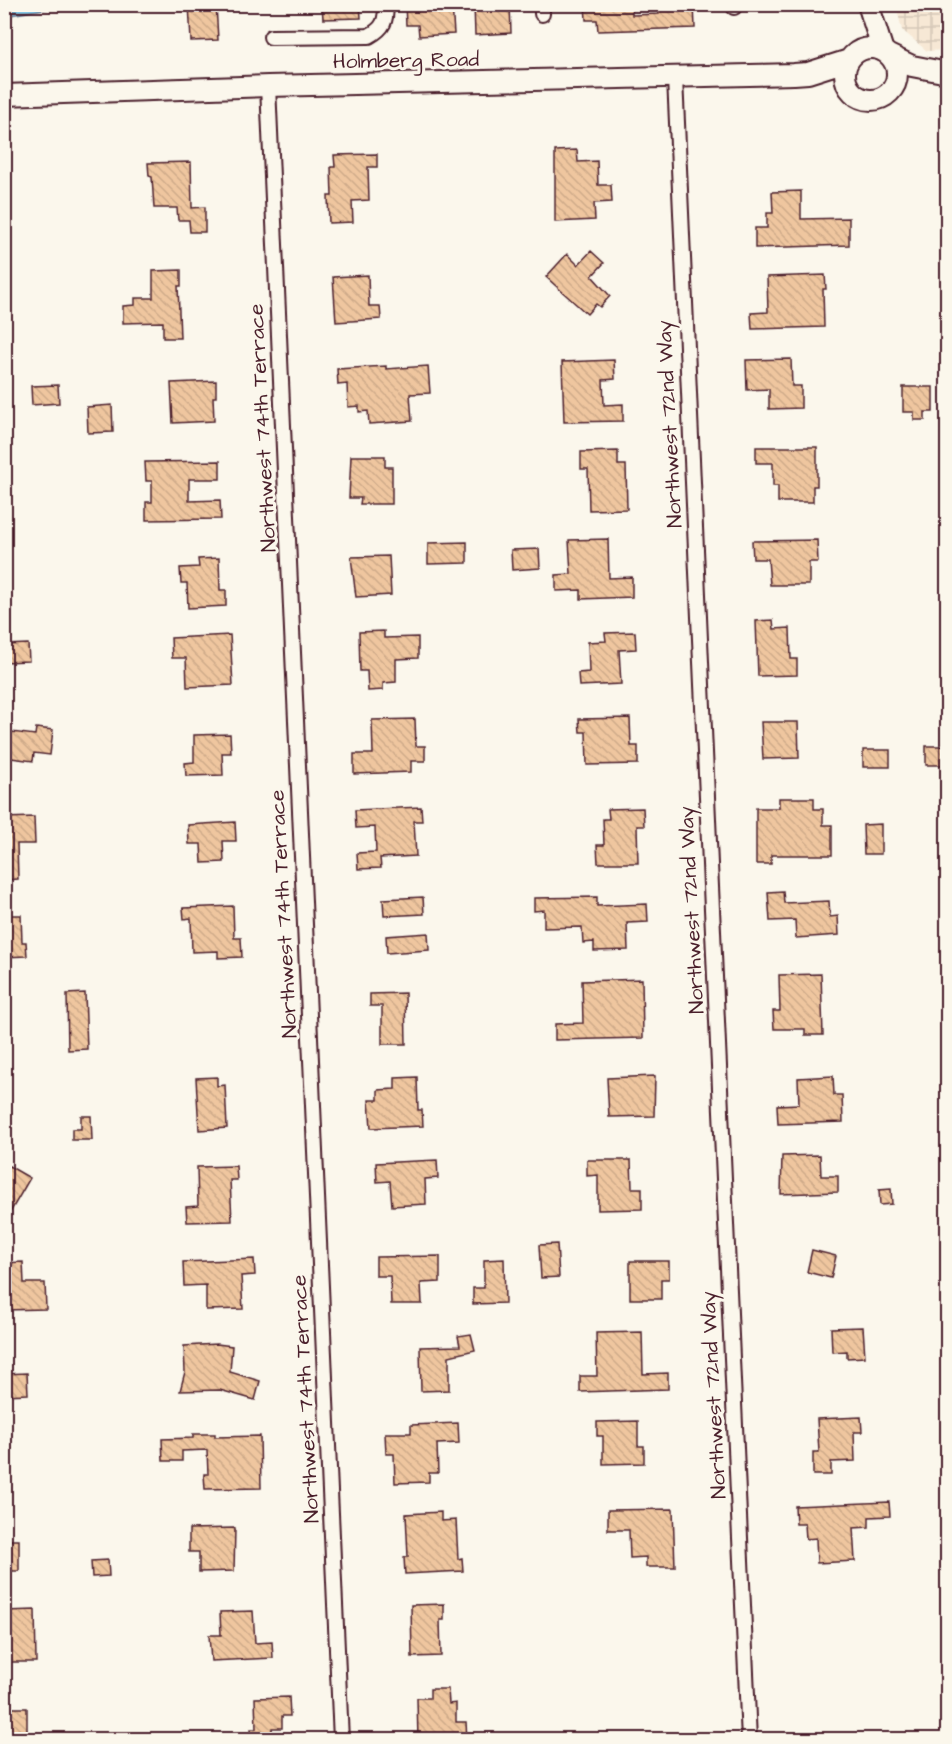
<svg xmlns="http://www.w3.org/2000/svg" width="952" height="1744" font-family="'Architects Daughter',sans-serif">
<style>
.industrial{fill:url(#industrial-grid)}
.water{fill:url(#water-rules);stroke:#6e849c;stroke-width:1.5}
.building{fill:url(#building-back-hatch);stroke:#4a1f2b;stroke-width:1.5}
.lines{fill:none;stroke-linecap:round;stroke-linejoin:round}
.street-casing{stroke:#4a1f2b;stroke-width:18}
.secondary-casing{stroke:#4a1f2b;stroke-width:24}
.street{stroke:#fbf7ec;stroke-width:14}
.secondary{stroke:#fbf7ec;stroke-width:20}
.labels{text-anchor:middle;stroke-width:6;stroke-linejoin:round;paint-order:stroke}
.street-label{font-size:21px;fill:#4a1f2b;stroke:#fbf7ec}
</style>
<defs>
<pattern id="industrial-grid" width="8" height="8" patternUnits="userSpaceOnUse" patternTransform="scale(1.5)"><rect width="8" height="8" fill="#f7e8d5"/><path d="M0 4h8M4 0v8" fill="none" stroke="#d5c7b7"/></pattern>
<pattern id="water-rules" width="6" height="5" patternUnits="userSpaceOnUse" patternTransform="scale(1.5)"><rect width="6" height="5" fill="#86c8e7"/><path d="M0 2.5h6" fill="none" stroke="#75abc6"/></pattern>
<pattern id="building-back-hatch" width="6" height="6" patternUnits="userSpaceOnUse" patternTransform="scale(1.5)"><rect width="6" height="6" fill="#efc69f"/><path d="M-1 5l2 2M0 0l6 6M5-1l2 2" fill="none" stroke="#ceaa89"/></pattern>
</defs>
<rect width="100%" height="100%" fill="#fbf7ec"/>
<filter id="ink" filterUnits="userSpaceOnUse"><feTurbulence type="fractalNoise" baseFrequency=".0167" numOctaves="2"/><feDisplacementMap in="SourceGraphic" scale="12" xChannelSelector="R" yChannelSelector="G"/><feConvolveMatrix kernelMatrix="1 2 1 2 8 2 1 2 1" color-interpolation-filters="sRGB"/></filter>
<g filter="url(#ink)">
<path class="industrial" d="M896,5H947V50L927,51L902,30Z"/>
<path class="water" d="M4,5L5,4L152,5L148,8L129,11L55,7L5,16Z"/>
<path class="building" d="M189,4H216L218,40L191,41Z
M322,4H360L361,18L323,19Z
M405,4H452L454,34L419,36L418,25H406Z
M474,4H510L511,33L475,35Z
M585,4H622V8H632V15L659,14V4H694L695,28L598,31L597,20H586Z
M577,150L578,162L597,161L598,185H611L612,202L594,203L595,220L555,222V151Z
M377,154V167H368L369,200L352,201L353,222L329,223L328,196H332L331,167H335L334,155Z
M191,162L192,208L205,207V232H190L189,220H178L177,208H154L152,177L149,176L148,163Z
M801,191V219L849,218V245L755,248V228H767V213H773L772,192Z
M591,251L604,263L592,276L610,296L600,307L596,304L587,314L546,277L567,254L578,265Z
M181,270V286H178L180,338H163V322L123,323V306L135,305V298H153V271Z
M368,275L369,306H380L381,319L336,322L333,277Z
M825,275L826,289H823L824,327L752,329L751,313L768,312L767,277Z
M791,359L792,386H801V408L769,409V389L747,390L746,360Z
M614,360L615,379L603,380L604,405L623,404V421L564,422L562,362Z
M386,366V369L428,366L430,393L410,394L412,421L369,424L368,411L359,412V406L348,407L347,384L338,385L337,369Z
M216,381V397H213L214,421L173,423L171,383Z
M58,385L59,403L32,405L31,386Z
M903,387H933V412H925V420H914V412H903Z
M112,405L113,432L88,433L87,407Z
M756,447H817V486H813V502H778V486H773V463H756Z
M618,451V465H626L627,509L589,510L588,469H581V452Z
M351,456H385V467H392V504H360L361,498H349Z
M220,461V479H189V501L220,500L221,519L146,520V502H152V481H146L145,462Z
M608,539L609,578L632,577V597L581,599V590L556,591V575L571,574L569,540Z
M817,540L818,562H809V585H770L768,559H753L752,541Z
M467,542V563L428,564V543Z
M539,549L540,568L512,570L511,550Z
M389,556L391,595L356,597L351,557Z
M219,558L220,590H226V606L188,608L187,583H181L180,568L199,567L198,559Z
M773,620L774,629L790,628L791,659H797V675L758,676L756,621Z
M384,631V638L418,637V658L396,659V682L383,683V690L368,691L367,671H360L359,632Z
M635,632L636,649L619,650L621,684L579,686L578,673L589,672L588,642L606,641L605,633Z
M230,635L233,685L187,687L186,658H172L171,638Z
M28,644L29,661L4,662V645Z
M630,718L631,746H638V764L587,765L586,732H580L579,719Z
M415,719L416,746H425V761H411V772L354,774V754H373L372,720Z
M761,722H798L799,758L763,759Z
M36,728L53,730L50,755L34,753L33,761L4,757V731L35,735Z
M230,734L231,753H222L223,775L186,776L185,763L194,762V735Z
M926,746H943V765H926Z
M863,750H890V767H863Z
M779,798H814V809H823V825H832V855H771V864H756V808H779Z
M421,807L422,821H414L416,856L380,858L381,868L358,869L357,853L376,852L375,827L356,828L355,810Z
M643,808L644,826H637L638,863H598L597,845H604L603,819H609L608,809Z
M34,817L35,844H17L18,879L4,880V818Z
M235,822L236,841H223L224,862L202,863L201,844H189L188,825Z
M881,824V854H864L863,825Z
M783,891L784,903L829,901L830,917L838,916L839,935L796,938L795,920L770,921L768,892Z
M423,897L424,914L384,916L383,899Z
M597,897V906L647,904L648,922L627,923L628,950L594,951V942L583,943L582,927L544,928V910L534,911V898Z
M233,906L234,938H241L242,957L218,958V951L192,952L191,918L184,919L183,908Z
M4,915H21L22,942H26L27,956L4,957Z
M428,933L429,950L387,953L386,936Z
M821,974L823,1035H805V1029H774L773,1011H780L779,975Z
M642,979L643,1038L555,1040V1024L583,1023L582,981Z
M85,993L87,1049L68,1050L67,994Z
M405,993L406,1044H382V1006H370V994Z
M655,1076L654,1116L609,1117L607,1078Z
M833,1076L834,1095H842L843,1122L778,1124L777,1105L799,1104L798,1078Z
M217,1077V1086L225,1085L227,1128L199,1130L196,1078Z
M417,1077L418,1110H422L423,1126L371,1128L369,1100H378V1090L395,1089V1078Z
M81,1116H91L92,1140H72V1129H81Z
M820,1155L821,1176H838V1192L781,1194L782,1156Z
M437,1160L438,1178L425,1179L426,1204L392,1206L390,1181L377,1182L376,1163Z
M587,1160H631L632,1188H642V1209L598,1210V1175L587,1176Z
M9,1166L30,1178L4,1223V1174Z
M236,1166L237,1180H230L232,1221L187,1222L186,1207L198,1206L197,1167Z
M891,1189L892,1204L880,1205L879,1190Z
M557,1244L559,1277L541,1278L539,1245Z
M812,1250L836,1256L831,1278L807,1272Z
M440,1256V1282L421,1283L422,1304H391L390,1276H376V1257Z
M254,1259L255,1275L241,1276L243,1309L206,1310V1285L184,1286L183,1262Z
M504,1259L505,1303L473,1304V1288H484V1260Z
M630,1261H669V1279H661V1299H630Z
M23,1262L24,1283H45L46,1309L4,1310V1263Z
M863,1327L865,1357L847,1358V1351L832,1352L831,1328Z
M642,1332L643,1374L668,1373V1389L580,1392V1376H597L596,1333Z
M471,1334L475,1350L449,1356V1390L421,1391L420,1347L460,1346L458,1336Z
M217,1344L232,1346L230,1372L260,1381L255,1400L220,1390L180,1391L185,1372L184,1346Z
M27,1373L28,1394L4,1395V1374Z
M861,1417L862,1432H854L855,1461L831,1462V1475H813V1452H819L817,1419Z
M638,1421V1446H644V1463L603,1464V1436H597V1422Z
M458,1423L459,1443L437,1444L438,1473H429V1482L395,1483L394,1454H386L385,1433H411V1425Z
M193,1434H215V1437L260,1436L261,1488L205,1489L204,1474H208L207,1450L182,1451V1461H163L162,1439L193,1438Z
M889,1502L890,1516L869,1517V1527L853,1528L855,1561L817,1563L816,1538L806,1539L805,1524H796L795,1506Z
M673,1509L675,1567H646V1557L630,1558L629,1530H608V1510Z
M441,1512V1521L456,1520L458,1559L462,1558L463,1571L405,1574L404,1557H408L406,1514Z
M235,1528L234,1571L199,1572V1552H189V1529Z
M4,1540H19V1571H4Z
M108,1560L109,1576L92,1577L91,1561Z
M444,1604V1620H440L441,1656L412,1657L411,1605Z
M35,1610L36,1662H4V1611Z
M253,1611L255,1643L272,1642L273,1658L211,1661L209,1635H221L220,1612Z
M430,1689H448L449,1704L456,1703V1722H466L467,1740H418L417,1698H430Z
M289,1697L290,1716H282V1728H272V1740H252L251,1729H256L255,1698Z
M4,1708H27V1740H4Z"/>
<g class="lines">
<g class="street-casing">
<path id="street" d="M542,4V14
M733,4L734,7
M271,37L369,36C384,28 386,21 386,4
M675,78L749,1740
M268,86L341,1740"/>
</g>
<g class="secondary-casing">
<path id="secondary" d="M868,4L883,51
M845 74a26 26 0 1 1 52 0a26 26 0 1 1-52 0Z
M889,55L912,66L948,73
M4,95L268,86L794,74L808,73L849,60"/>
</g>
<use href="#street" class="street"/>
<use href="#secondary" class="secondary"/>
</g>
</g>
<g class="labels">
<g class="street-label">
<text transform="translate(406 60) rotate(-1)" y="7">Holmberg Road</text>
<text transform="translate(669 424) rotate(-93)" y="7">Northwest 72nd Way</text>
<text transform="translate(262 428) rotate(-93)" y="7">Northwest 74th Terrace</text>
<text transform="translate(691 910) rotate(-93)" y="7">Northwest 72nd Way</text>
<text transform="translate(283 914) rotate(-93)" y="7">Northwest 74th Terrace</text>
<text transform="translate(713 1395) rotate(-93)" y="7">Northwest 72nd Way</text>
<text transform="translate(305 1399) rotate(-93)" y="7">Northwest 74th Terrace</text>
</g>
</g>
<rect width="952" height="1744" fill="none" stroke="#fbf7ec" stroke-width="24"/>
<rect x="12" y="12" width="928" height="1720" fill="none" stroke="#4a1f2b" stroke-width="2" filter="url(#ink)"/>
</svg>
